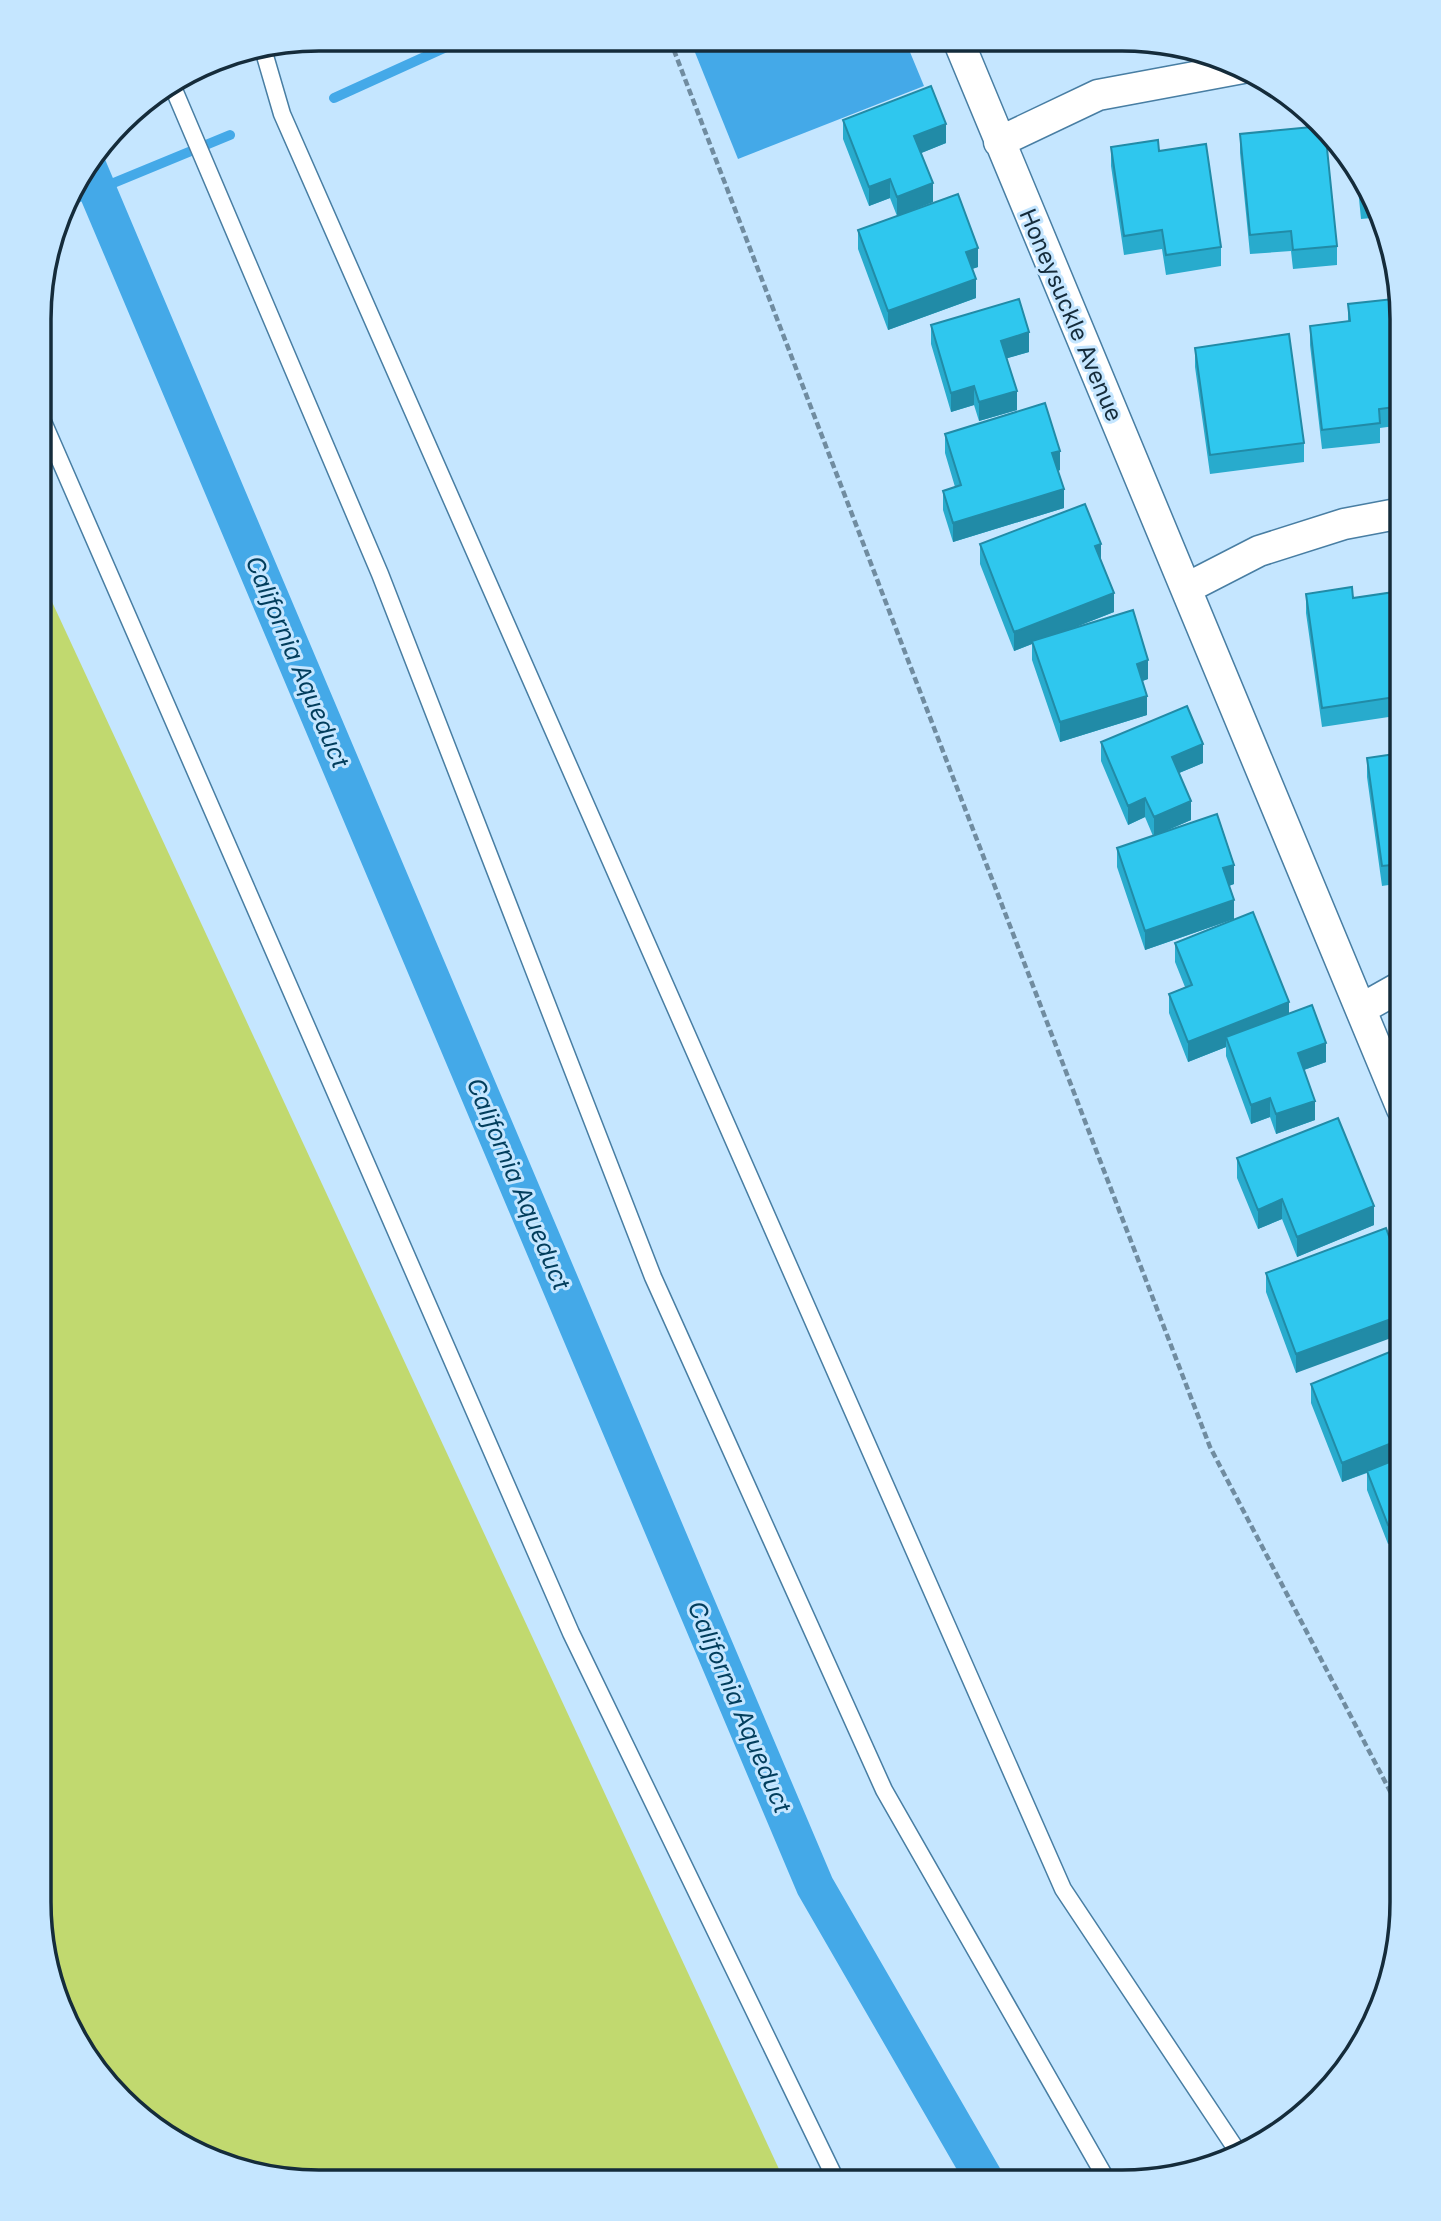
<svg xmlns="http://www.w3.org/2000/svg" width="1441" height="2221" font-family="Inter,sans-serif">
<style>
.grass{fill:#c1d96f}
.water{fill:#44a9e8}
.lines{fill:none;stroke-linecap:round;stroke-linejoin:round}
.stream{stroke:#44a9e8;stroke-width:10}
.canal{stroke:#44a9e8;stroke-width:38}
.service-casing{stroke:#487ea3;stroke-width:19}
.minor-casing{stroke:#487ea3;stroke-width:33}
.path{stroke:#708ca0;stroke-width:4.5;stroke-dasharray:7 3.5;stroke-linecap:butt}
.service{stroke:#fff;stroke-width:16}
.minor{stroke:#fff;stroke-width:30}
.wall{fill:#28abcd}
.shaded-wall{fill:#218ba7}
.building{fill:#2fc7ee;stroke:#218ba7;stroke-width:2}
.labels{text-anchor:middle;stroke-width:6;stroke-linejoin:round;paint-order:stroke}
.street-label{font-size:23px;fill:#152c3b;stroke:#c5e6ff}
.water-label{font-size:24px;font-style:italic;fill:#023e5d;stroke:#c5e6ff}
.rim{fill:none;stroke:#152c3b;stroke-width:3.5}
</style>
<rect width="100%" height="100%" fill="#c5e6ff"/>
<path class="grass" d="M40,576L785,2182L282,2180L212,2161L148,2125L97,2073L60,2010L39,1902Z"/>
<path class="water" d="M690,40H905L924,86L738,159Z"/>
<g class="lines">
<path class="stream" d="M334,98L464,39
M65,203L230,135"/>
<path class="canal" d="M88,168L815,1886L986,2182"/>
<g class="service-casing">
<path id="service" d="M263,49L282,114L1063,1889L1240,2155
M172,85L380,574L653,1277L884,1790L1108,2182
M41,417L571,1633L837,2182"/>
</g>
<g class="minor-casing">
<path id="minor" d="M958,40L1402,1109
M999,142L1098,95L1243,68
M1187,588L1259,551L1344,524L1402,513
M1361,1009L1402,986"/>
</g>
<path class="path" d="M670,40L1210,1447L1402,1814"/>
<use href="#service" class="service"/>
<use href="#minor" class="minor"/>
</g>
<path class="wall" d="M843,120L946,143L921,153L933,202L908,212L978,267L972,269L976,298L888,330L858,249V230L897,216L890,198L869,206L843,139Z
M1240,134L1337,246V265L1293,269L1291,251L1250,254L1240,153Z
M1111,147L1159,151L1221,247V266L1166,275L1162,249L1124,255L1111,166Z
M1356,168L1381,211L1382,217L1361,219Z
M1348,304L1402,381V425L1380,428V443L1322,449L1310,345V326L1348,322Z
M931,325L1029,352L1007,358L1017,410L979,421L974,405L951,412L931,344Z
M1195,348L1304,443V462L1210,474L1195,367Z
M945,434L1060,470L1058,471L1064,508L953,542L943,510V491L955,487L945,453Z
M980,544L1101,560L1114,612L1070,629L1148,679L1142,681L1147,715L1060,742L1032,660V644L1014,651L980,564Z
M1306,594L1402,600V715L1322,727L1306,613Z
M1101,742L1203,763L1179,773L1191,820L1159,834L1234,884L1229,886L1234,919L1145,950L1117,867V848L1153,836L1145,817L1128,825L1101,761Z
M1402,753V883L1382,886L1367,777V758Z
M1175,943L1289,1013L1326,1062L1304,1070L1315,1120L1276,1134L1270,1117L1251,1124L1226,1056V1047L1188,1062L1169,1013V994L1185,987L1175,962Z
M1237,1158L1374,1225L1297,1257L1282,1219L1258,1229L1237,1178Z
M1402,1272V1302L1296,1373L1266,1292V1273Z
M1402,1347L1388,1544L1367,1490V1473L1342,1482L1311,1403V1384Z"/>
<path class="shaded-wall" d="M946,124V143L914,156V136Z
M890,179V198L869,206V187Z
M933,183V202L897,216V197Z
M978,248V267L966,271V252Z
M976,279V298L888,330V311Z
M1029,332V352L1001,360V341Z
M974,386V405L951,412V393Z
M1017,391V410L979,421V402Z
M1060,451V470L1052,473V453Z
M1064,489V508L953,542V523Z
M1101,544V563L1095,546Z
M1114,593V612L1033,644L1032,641V644L1014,651V632Z
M1148,660V679L1137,683V664Z
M1147,696V715L1060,742V722Z
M1203,744V763L1172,776V757Z
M1145,798V817L1128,825V806Z
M1191,801V820L1154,836V817Z
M1234,865V884L1223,888V868Z
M1234,900V919L1145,950V931Z
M1289,1002V1021L1226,1037V1047L1188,1062V1042Z
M1326,1043V1062L1298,1072V1053Z
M1270,1098V1117L1251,1124V1105Z
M1315,1101V1120L1276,1134V1114Z
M1282,1199V1219L1258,1229V1210Z
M1374,1206V1225L1297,1257V1237Z
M1402,1283V1302L1394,1305V1286Z
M1402,1315V1334L1296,1373V1354Z
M1402,1439V1459L1342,1482V1463Z
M1402,1520V1539L1388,1544V1525Z"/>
<path class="building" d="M931,86L946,124L914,136L933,183L897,197L890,179L869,187L843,120Z
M1322,126L1325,129L1337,246L1293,250L1291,231L1250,235L1240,134Z
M1158,140L1159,151L1206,144L1221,247L1166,255L1162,230L1124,236L1111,147Z
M1358,172L1374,198L1361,199Z
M958,194L978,248L966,252L976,279L888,311L858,230Z
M1019,299L1029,332L1001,341L1017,391L979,402L974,386L951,393L931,325Z
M1393,299L1402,381V406L1379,409L1380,423L1322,430L1310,326L1350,321L1348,304Z
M1289,334L1304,443L1210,455L1195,348Z
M1045,403L1060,451L1052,453L1064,489L953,523L943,491L961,485L945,434Z
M1085,504L1101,544L1095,546L1114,593L1014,632L980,544Z
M1352,587L1353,598L1401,591L1402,600V696L1322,708L1306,594Z
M1133,610L1148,660L1137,664L1147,696L1060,722L1032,641Z
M1187,706L1203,744L1172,757L1191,801L1154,817L1145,798L1128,806L1101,742Z
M1402,753V864L1382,866L1367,758Z
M1217,814L1234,865L1223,868L1234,900L1145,931L1117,848Z
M1253,912L1289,1002L1188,1042L1169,994L1192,985L1175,943Z
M1312,1005L1326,1043L1298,1053L1315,1101L1276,1114L1270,1098L1251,1105L1226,1037Z
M1338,1118L1374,1206L1297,1237L1282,1199L1258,1210L1237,1158Z
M1386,1228L1402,1272V1283L1394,1286L1402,1307V1315L1296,1354L1266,1273Z
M1402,1347V1439L1342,1463L1311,1384Z
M1402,1457V1520L1388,1525L1367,1471Z"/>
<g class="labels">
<g class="street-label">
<text transform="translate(1071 315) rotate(67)" y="8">Honeysuckle Avenue</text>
</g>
<g class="water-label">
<text transform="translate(297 662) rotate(67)" y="8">California Aqueduct</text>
<text transform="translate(518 1184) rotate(67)" y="8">California Aqueduct</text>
<text transform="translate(739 1707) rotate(67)" y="8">California Aqueduct</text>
</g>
</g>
<path d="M0 0H1441V2221H0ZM319 51H1122A268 268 0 0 1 1390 319V1902A268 268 0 0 1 1122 2170H319A268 268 0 0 1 51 1902V319A268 268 0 0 1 319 51Z" fill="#c5e6ff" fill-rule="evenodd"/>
<path class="rim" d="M319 51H1122A268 268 0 0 1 1390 319V1902A268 268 0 0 1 1122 2170H319A268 268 0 0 1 51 1902V319A268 268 0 0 1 319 51Z"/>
</svg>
